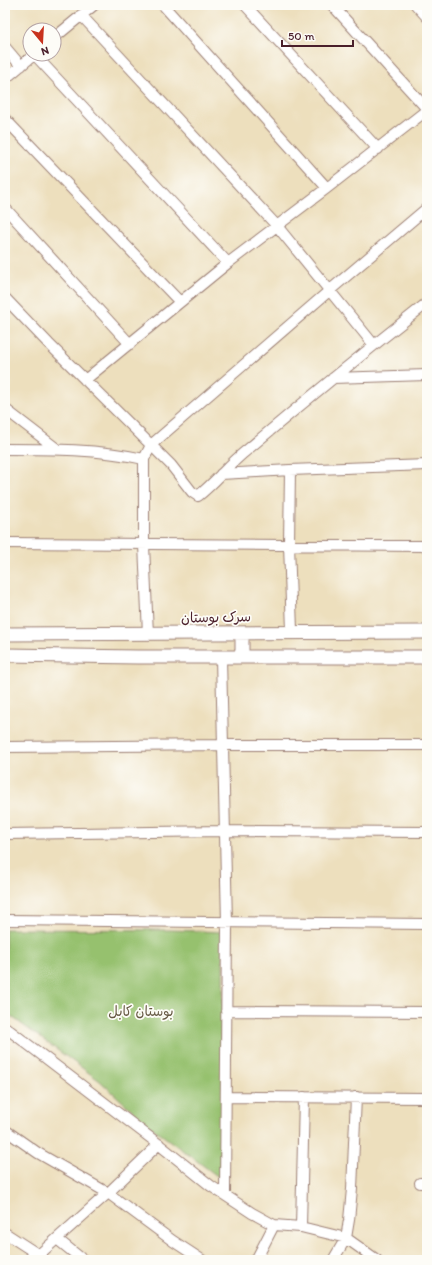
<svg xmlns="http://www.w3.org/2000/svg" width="432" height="1265" font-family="Itim,'Playpen Sans Arabic',sans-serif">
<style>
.green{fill:#96c16e;stroke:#70704c}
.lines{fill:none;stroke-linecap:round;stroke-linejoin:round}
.minor-casing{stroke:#9c7f74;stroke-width:12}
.tertiary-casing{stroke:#9c7f74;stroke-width:15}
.minor{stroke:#fff;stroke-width:10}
.tertiary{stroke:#fff;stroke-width:13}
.labels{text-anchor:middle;stroke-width:3.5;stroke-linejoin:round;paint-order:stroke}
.street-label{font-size:14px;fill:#4a1f2b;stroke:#fdfcf7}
.park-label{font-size:14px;fill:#655842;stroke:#fdfcf7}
</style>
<rect width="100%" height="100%" fill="#fdfcf7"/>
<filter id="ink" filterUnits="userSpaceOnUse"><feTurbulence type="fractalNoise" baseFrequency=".025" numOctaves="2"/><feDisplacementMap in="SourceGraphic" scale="8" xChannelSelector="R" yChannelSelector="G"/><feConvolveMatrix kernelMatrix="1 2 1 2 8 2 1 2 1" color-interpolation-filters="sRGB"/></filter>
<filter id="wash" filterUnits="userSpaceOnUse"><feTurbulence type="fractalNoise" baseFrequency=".012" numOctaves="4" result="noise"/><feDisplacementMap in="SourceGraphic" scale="16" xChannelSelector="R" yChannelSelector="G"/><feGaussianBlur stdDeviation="0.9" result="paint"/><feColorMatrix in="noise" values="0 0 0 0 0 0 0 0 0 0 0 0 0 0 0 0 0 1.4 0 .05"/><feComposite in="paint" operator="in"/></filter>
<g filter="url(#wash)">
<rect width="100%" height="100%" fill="#eddfbd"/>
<path class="green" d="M5,929L170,930L223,932L224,1181L147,1124L100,1081L5,1012Z"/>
</g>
<g filter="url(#ink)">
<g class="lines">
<g class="minor-casing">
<path id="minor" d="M163,5L327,188
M245,5L378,149
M332,5L427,109
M416,5L427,17
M81,15L277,226L374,345
M54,38L94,5
M5,47L21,66
M34,54L228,263
M5,79L35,54
M5,119L180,302
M5,208L130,344
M5,298L49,344L151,445L171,465L192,492L198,496C216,482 229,464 247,450C306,400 366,351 427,303
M333,378L427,375
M85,380L228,263L327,188L427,110
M5,409L57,449
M5,449C51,449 98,449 144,459
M290,470L289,544L292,631
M221,474L290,470L427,465
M5,543L427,546
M148,634L144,545V459L151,445L329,291L427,208
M221,657L227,923L225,1195
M5,747L224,745H427
M5,834L225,831L427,832
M5,920L427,924
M226,1011L427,1012
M5,1027L152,1139L211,1186L252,1213L274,1225L301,1227L346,1238L377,1260
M227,1097L427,1098
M5,1130L38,1153L108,1193L173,1241L202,1260
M420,1183H427
M301,1227L304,1097
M5,1233L39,1255
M57,1239L83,1260
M33,1260L108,1193L159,1144
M256,1260L274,1225
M333,1260L346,1238L349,1220L352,1189L356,1097"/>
</g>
<g class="tertiary-casing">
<path id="tertiary" d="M5,634L427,632
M5,655L137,657H427
M242,657V633"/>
</g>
<use href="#minor" class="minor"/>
<use href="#tertiary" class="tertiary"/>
</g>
</g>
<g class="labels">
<g class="street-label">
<text transform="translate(216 617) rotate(-1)" y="5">سرک بوستان</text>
</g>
<g class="park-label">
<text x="141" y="1016">بوستان کابل</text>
</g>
</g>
<rect width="432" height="1265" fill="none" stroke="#fdfcf7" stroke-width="20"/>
<g transform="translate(42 42) rotate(162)"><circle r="19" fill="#fdfcf7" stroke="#b5a4a5"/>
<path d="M0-3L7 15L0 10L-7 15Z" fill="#c8321e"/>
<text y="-6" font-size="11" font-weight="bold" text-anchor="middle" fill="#4a1f2b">N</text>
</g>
<path d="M282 40v6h71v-6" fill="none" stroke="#4a1f2b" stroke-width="2"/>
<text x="288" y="40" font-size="12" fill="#4a1f2b" stroke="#fdfcf7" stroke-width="3" paint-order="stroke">50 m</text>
</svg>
